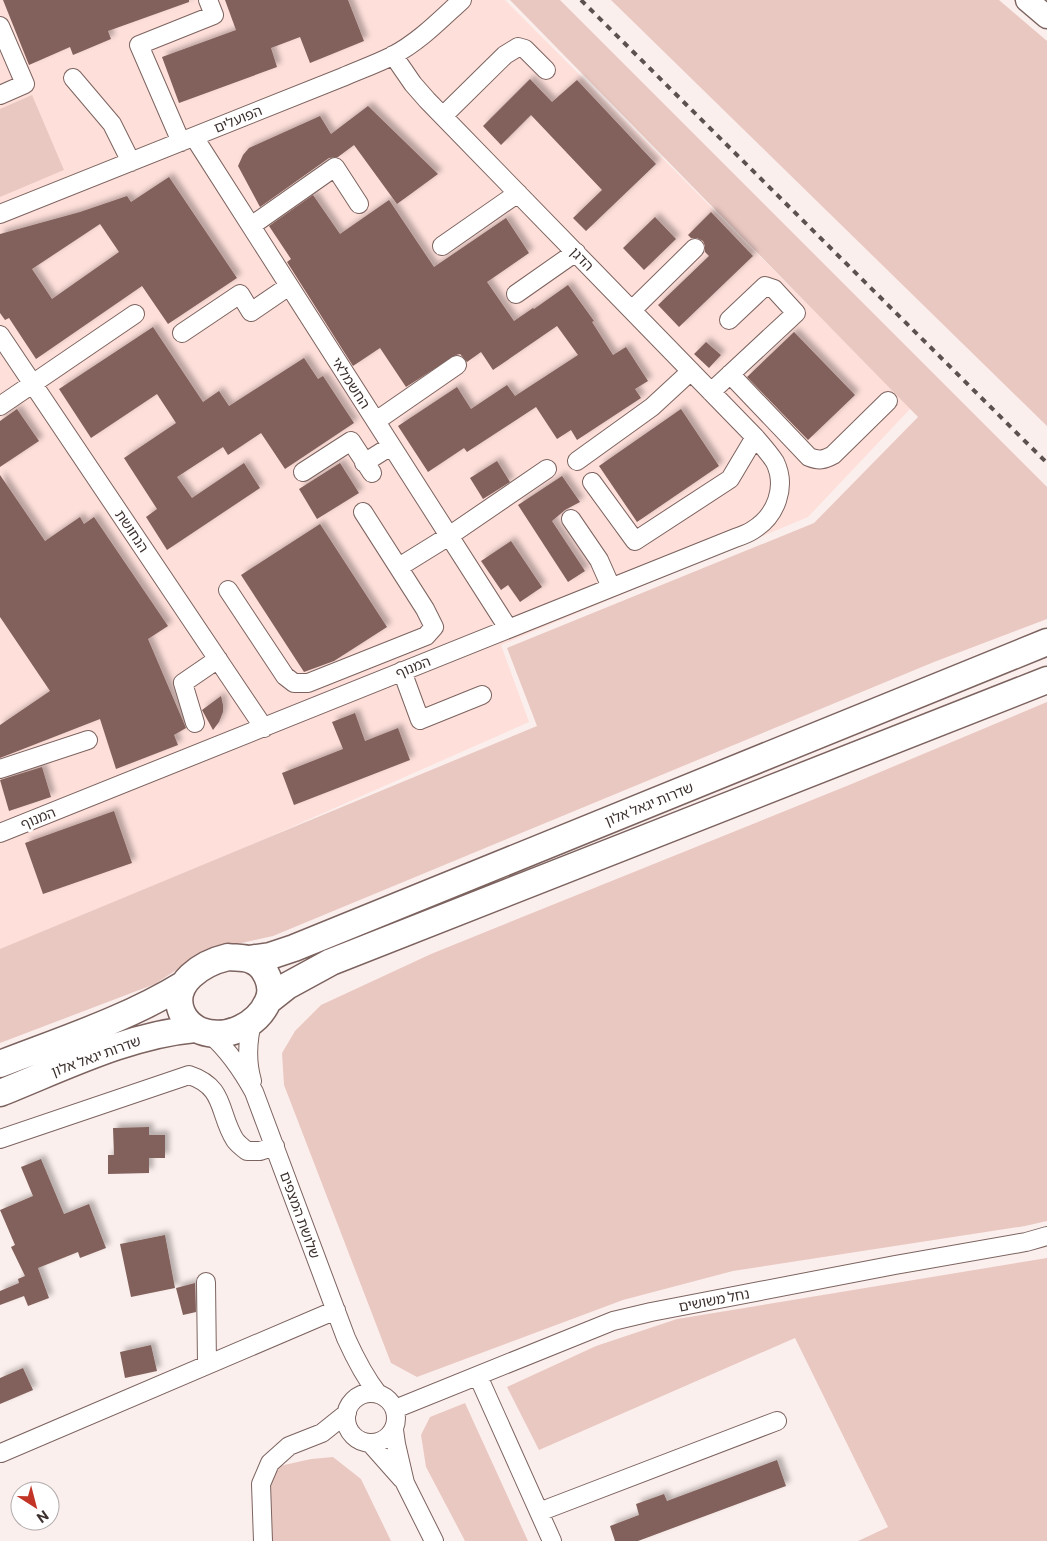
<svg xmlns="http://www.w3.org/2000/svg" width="1047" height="1541" font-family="Commissioner,'Noto Sans Hebrew',sans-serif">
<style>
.built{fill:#fedfda}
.green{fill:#eac8c2}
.building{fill:#82615b;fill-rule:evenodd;filter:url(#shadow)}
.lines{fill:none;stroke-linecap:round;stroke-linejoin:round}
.minor-casing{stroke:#7c635f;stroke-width:20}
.major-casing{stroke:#7c635f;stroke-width:25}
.highway-casing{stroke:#7c635f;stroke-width:29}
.minor{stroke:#fff;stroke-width:18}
.major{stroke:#fff;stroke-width:22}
.highway{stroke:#fff;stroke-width:26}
.rail{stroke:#5c514f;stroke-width:4;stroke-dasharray:6 6;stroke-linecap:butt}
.labels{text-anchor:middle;stroke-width:5;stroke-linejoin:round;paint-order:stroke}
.street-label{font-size:14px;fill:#3b302e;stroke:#fff}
</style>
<defs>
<filter id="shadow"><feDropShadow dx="4.5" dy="-4.5" stdDeviation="2.5" flood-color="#0004"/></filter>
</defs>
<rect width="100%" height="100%" fill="#fbefed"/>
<path class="built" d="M0,0H505L911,408L808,517L501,645L529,722L0,956Z"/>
<path class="green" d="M510,0H560L1047,487V619L934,662L273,936L215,949L193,959L155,984L0,1043V949L537,726L507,648L814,523L918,417Z
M611,0H999L1047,41V426Z
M32,95L64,170L0,197V109Z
M1047,702V1221L1025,1226L733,1271L623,1300L417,1377L391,1363L284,1085L282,1053L295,1031L321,1005L431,954L854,783Z
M1047,1258V1541H858L888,1527L795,1338L539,1450L507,1387L596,1346L677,1319Z
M465,1403L528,1541H465L426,1467L421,1435L430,1417Z
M333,1457L361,1479L391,1541H272L270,1491L275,1467L311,1459Z"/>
<path class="building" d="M3,0H189V2L108,31L111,39L73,55L70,47L29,65Z
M225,0H348L364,41L310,63L300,37L271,48L277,67L179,103L162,57L236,30Z
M530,79L552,102L577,80L656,164L586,231L573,218L602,190L531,115L501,145L483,126Z
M368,106L438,174L397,204L354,145L338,157L329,158L260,207L238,166L243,155L249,148L320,116L331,134Z
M169,177L237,278L168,324L142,286L36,359L9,318L5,320L0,313V234L80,212L127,196L131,202ZM100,224L119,252L52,299L32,269Z
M313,195L340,234L389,200L434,267L506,218L529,253L487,282L514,321L533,308L534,309L568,285L594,321L592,322L613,355L626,347L648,381L635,389L641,398L577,440L571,430L557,439L536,407L467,452L464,448L428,472L398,426L457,387L471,409L507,385L515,396L578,355L557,326L493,370L481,352L467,362L460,354L456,355L406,387L380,348L353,366L287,262L291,259L269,226Z
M711,212L753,256L679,327L658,305L709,256L705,252V246L703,241L697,238H691L688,235Z
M655,217L676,239L644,270L623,248Z
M153,327L203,402L219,391L229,406L304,358L318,379L323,376L354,423L285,469L261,433L228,455L223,447L177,477L192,498L244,463L260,488L167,550L146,517L157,509L124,458L176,423L157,394L91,438L59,389Z
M794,332L855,395L808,440L747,377Z
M706,342L721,355L709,368L694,354Z
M17,409L39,441L0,467V421Z
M681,409L719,466L637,522L599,466Z
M497,461L510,482L483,499L470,478Z
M340,463L359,493L317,519L299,489Z
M0,475L45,541L80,517L84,524L94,517L168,626L148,639L186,728L174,735L178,745L116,769L100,719L0,758V725L50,691L0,617Z
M562,476L580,502L565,510L552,521L585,571L568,582L518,505Z
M320,524L387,627L334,661L304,672L241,575Z
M511,541L542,587L520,602L508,585L501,590L481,561Z
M221,696L223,705V712L219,722L213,730L202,710Z
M355,713L365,741L398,728L410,760L294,805L282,773L343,749L332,722Z
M42,767L51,797L9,811L0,780Z
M114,811L132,863L43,894L25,843Z
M149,1127V1135H165V1158H149V1173L108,1174V1155H114L113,1128Z
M41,1159L64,1214L89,1204L106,1248L80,1258L78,1252L38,1268L49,1298L28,1306L24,1296L0,1305V1291L19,1283L18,1279L25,1276L11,1247L15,1245L0,1210L33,1196L21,1167Z
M165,1235L175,1288L131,1297L120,1244Z
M195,1283L196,1312L183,1315L176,1288Z
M151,1345L157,1371L125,1378L120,1352Z
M23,1368L33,1390L0,1404V1378Z
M777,1460L786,1486L638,1541H615L610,1526L639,1515L636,1504L664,1494L667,1501Z"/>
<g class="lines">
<g class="minor-casing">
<path id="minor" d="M0,26L25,84L0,95
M73,78L112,124L131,162
M443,116L505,55L518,47L525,49L546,70
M194,137L508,628
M181,142L139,45L214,15L208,0
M0,214L343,77C359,70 376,64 392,56C419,42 440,20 462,0
M251,226L335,167L359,204
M442,246L518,193
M516,294L576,252
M632,310L695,248
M182,333L240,294L251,312L289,286
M0,335L264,728
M730,374L809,457C819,461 824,460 833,455L888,401
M711,392L796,313L774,289L765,286L729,320
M0,406L135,314
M376,421L457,365
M577,461L652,407L691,371
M364,463L391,446
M303,472L351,441L372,473
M592,482L635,541L730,479L755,437
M571,519L599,560L611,587
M399,567L449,536L547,469
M228,590L285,676L294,683H308L426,636L434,627L425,609L363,512
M402,671L420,720L482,695
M195,723L183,683L218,659
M0,769L88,740
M0,833L735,538C741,536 747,534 753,530C776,516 787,487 775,462C770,454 762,445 755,437L427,100L413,84L393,55
M210,1034C228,1050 242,1070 254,1092L346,1338C355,1358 364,1376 378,1394
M252,1081C246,1060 247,1041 253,1019
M0,1139L189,1075C226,1087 218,1113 235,1140C238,1144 243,1148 247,1151H260L275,1146
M206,1282L207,1365
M478,1376L552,1541
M346 1418a25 25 0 1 1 50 0a25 25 0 1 1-50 0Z
M395,1409L613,1321L651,1312L895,1265L1026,1242L1047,1236
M394,1430L396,1444L405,1483L434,1541
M371,1444L402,1479
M1,1453L336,1310
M539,1512L777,1421
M263,1541L261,1484L270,1463L289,1446L322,1433L347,1413"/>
</g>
<g class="major-casing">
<path id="major" d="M1027,0L1047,17"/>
</g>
<g class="highway-casing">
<path id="highway" d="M228,957C235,958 244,957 251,960C265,965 275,986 268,1001C257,1026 226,1040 201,1031C192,1027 186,1022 182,1013C169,983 203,963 228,957Z
M249,959L270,956L294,948L1047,642
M268,1001L287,986L331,962L1047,680
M0,1064C62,1040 127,1019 184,984
M0,1093C63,1068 128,1035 195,1029"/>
</g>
<use href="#minor" class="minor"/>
<use href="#major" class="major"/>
<use href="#highway" class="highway"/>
<path class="rail" d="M581,0L1047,463"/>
</g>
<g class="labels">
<g class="street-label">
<text transform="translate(238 119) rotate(-22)" y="5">הפועלים</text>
<text transform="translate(582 259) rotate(46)" y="5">הדגן</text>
<text transform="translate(351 383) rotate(57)" y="5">החשמלאי</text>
<text transform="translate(132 531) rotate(56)" y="5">הנחושת</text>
<text transform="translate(413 667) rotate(-22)" y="5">המנוף</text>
<text transform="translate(649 804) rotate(-22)" y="5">שדרות יגאל אלון</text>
<text transform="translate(38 818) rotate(-22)" y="5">המנוף</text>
<text transform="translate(96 1056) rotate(-20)" y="5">שדרות יגאל אלון</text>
<text transform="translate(300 1215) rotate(70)" y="5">שלושת המצפים</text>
<text transform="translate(714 1300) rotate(-11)" y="5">נחל משושים</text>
</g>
</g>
<g transform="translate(35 1506) rotate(144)"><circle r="24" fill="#ffffff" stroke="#b1acab"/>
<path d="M0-4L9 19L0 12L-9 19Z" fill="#c13426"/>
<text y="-8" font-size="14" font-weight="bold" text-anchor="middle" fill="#3b302e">N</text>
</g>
</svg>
